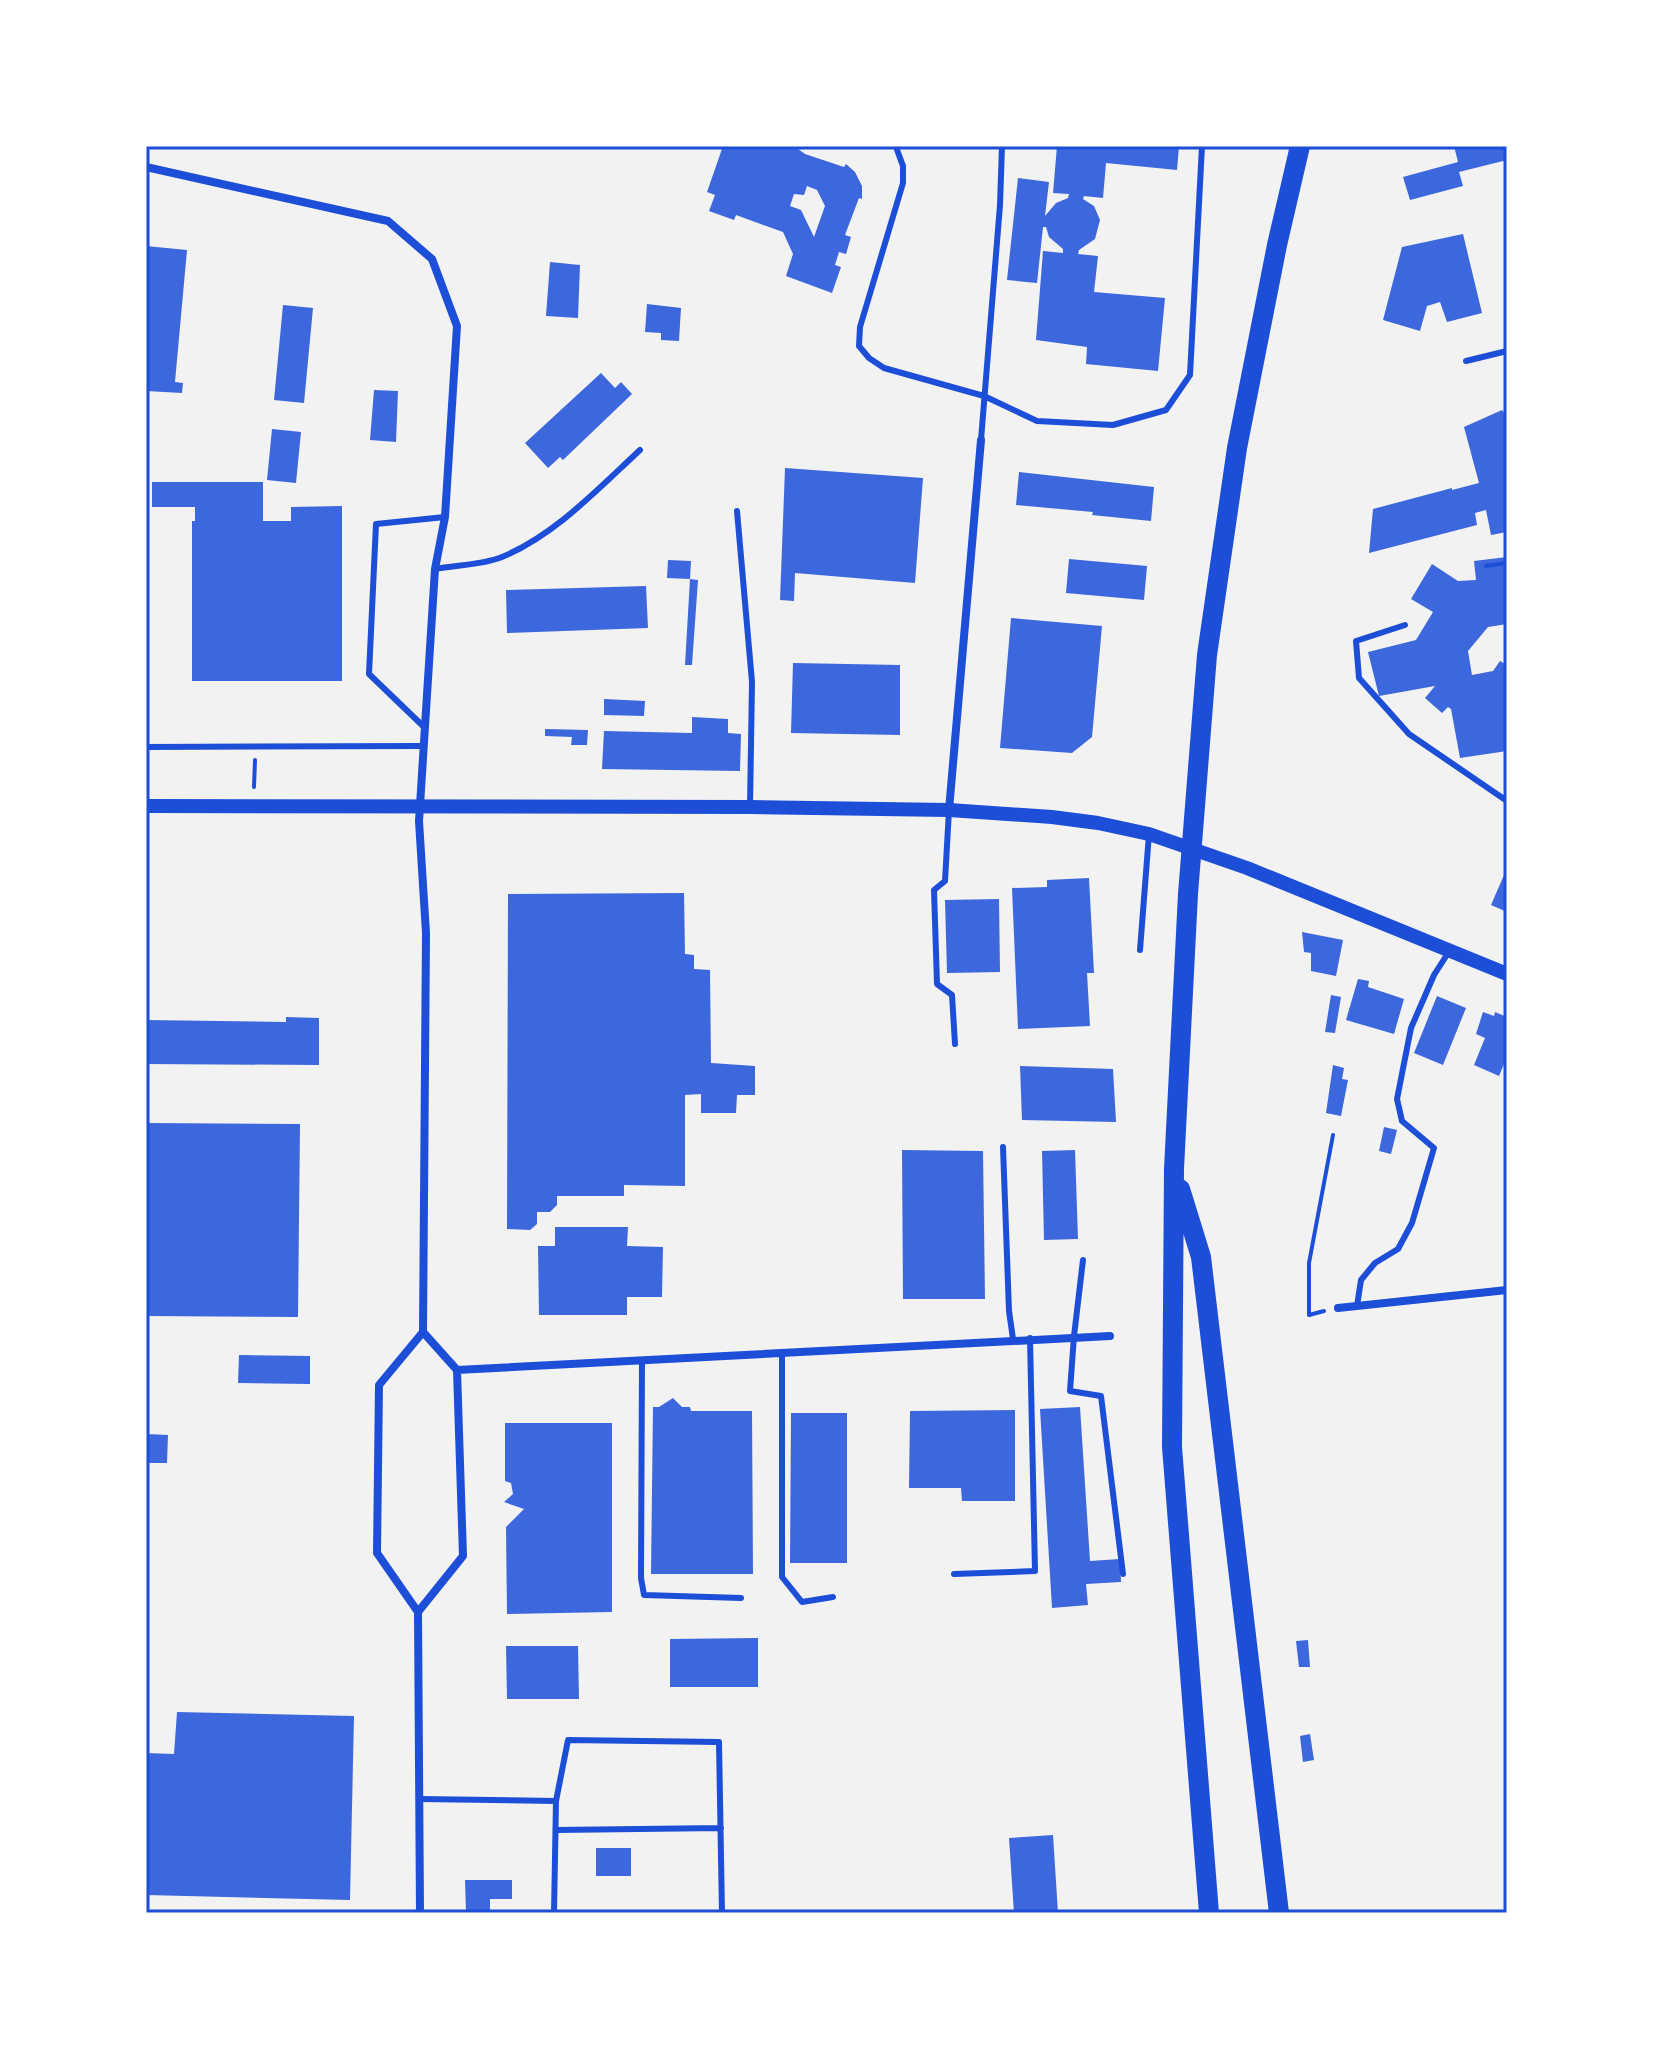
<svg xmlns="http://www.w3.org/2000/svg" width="1653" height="2059" font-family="Figtree,sans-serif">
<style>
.building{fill:#3d67dc;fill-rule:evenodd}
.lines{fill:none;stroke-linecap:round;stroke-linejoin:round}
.path{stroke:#1d4ed8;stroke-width:4}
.service{stroke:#1d4ed8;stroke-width:6}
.minor{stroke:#1d4ed8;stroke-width:8}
.tertiary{stroke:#1d4ed8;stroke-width:14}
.primary{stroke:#1d4ed8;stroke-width:20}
.neatline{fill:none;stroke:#1d4ed8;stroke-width:3}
</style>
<rect width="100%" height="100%" fill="#f2f2f2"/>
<path class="building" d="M723,146H794L805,154L844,167L846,164L855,172L862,186V199L859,198L845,235L851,237L846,254L839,252L835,265L841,267L832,293L786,276L793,254L783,232L736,215L734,220L709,211L715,195L707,192ZM807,186L817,190L825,206L814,237L801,210L790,206L794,194L804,195Z
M1057,146H1179L1177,170L1106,163L1103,198L1084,196L1083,199L1094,206L1100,220L1095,239L1079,250L1078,254L1098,256L1094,292L1165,298L1158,371L1086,364L1087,347L1036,340L1043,251L1063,253V249L1049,237L1046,227H1043L1037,283L1007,280L1018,178L1049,182L1045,216L1056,203L1068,198L1069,194L1053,193Z
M1454,146H1507V160L1459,172L1463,186L1410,200L1403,177L1458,162Z
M1463,234L1482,313L1447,322L1440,302L1427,306L1420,331L1383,320L1402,247Z
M146,246L187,250L175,382L183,383L182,393L146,391Z
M550,262L580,265L578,318L546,316Z
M647,304L681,308L679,341L661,340V333L645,332Z
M283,305L313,308L304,403L274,400Z
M601,373L615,388L621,382L632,394L563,460L560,457L548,468L525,443Z
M374,390L398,391L396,442L370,440Z
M1502,410L1507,416V532L1491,535L1486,510L1475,513L1477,525L1369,553L1373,509L1452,488V490L1479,483L1464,427Z
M272,429L301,432L296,483L267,480Z
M785,468L923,478L915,583L795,573L794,601L780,600Z
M1019,472L1154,487L1151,521L1092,515L1093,512L1016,505Z
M152,482H263V521H291V507L342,506V681H192V521H195V507H152Z
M1507,557V624L1488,627L1468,651L1472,675L1493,671L1500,661L1507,665V751L1460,758L1451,709L1448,707L1442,713L1425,698L1435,686L1379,696L1368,652L1416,640L1433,612L1411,599L1432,564L1458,581L1476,580L1474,561Z
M1069,559L1147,566L1144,600L1066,593Z
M668,560L691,561L690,579L667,578Z
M690,579L698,580L692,665H685Z
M646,586L648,628L507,633L506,590Z
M1011,618L1102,626L1092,737L1072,753L1000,748Z
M793,663L900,665V735L791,733Z
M604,699L645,701L644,716L604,715Z
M692,717L728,719V733L741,734L740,771L602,769L604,731L692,733Z
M545,729L588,730L587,745H571L572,737L545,736Z
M1504,875L1507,876V912L1491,905Z
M1089,878L1094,973H1087L1090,1026L1018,1029L1012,888L1047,887V880Z
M684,893L685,954L694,955V969L710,970L711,1063L755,1066V1095H737L736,1113H701V1094L685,1095V1186L624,1185V1196H557V1205L550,1212H537V1224L530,1230L507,1229L508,894Z
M999,899L1000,972L947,973L945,900Z
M1302,932L1343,940L1336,976L1311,971V953L1304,952Z
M1358,979L1369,981L1368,987L1404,999L1394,1034L1346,1020Z
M1331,995L1341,997L1335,1033L1325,1032Z
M1437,996L1466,1008L1443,1065L1414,1053Z
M1483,1012L1494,1016L1495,1012L1507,1017V1057L1499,1076L1474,1065L1485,1038L1476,1034Z
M286,1017L319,1018V1065L146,1064V1020L286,1022Z
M1333,1065L1344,1068L1342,1079L1348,1080L1341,1116L1326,1113Z
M1020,1066L1113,1069L1116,1122L1022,1120Z
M146,1123L300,1124L298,1317L146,1316Z
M1384,1127L1397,1130L1391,1154L1379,1151Z
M902,1150L983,1151L985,1299H903Z
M1075,1150L1078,1239L1044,1240L1042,1151Z
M555,1227H628L627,1246L663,1247L662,1297H627V1315H539L538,1246H555Z
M239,1355L310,1356V1384L238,1383Z
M673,1398L682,1407H690L691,1411H752L753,1574H651L653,1407H659Z
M1080,1407L1090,1561L1120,1559L1121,1582L1086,1584L1088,1605L1052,1608L1040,1409Z
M1015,1410V1501H962L961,1488H909L910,1411Z
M791,1413H847V1563H790Z
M505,1423H612V1612L507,1614L506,1527L524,1509L504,1502L513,1494L511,1483L505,1481Z
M146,1434L168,1435L167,1463H146Z
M758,1638V1687H670V1639Z
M1308,1640L1310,1667H1299L1296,1641Z
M506,1646H578L579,1699H507Z
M177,1712L354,1716L350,1900L146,1895V1753L174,1754Z
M1310,1734L1314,1760L1303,1762L1300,1736Z
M1053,1835L1058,1913H1014L1009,1838Z
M596,1848H631V1876H596Z
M465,1880H512V1899H490V1913H466Z"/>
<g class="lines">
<path class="path" d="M1486,566L1507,563
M254,787L255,760
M1324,1311L1309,1315V1263L1333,1135"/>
<path class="service" d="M899,146L896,147L903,166V183L860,327L859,346L869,358L884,368L984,396L1037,421L1113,425L1166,410L1190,375L1202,146
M1466,361L1507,351
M981,440L1000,205L1002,146
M737,511L752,682L750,807
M435,569C456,565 483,565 502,557C555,535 599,488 640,450
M1405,625L1356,641L1359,678L1409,734L1507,801
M423,726L369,674L376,524L445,517
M146,747L422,746
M949,810L945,881L934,890L937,984L952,995L955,1044
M1140,950L1149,834
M1003,1147L1009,1311L1013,1339
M1083,1260L1074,1336L1070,1391L1101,1396L1123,1574
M1357,1306L1361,1280L1375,1263L1398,1249L1412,1223L1434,1148L1402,1121L1397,1099L1411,1028L1434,975L1450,950
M782,1352V1577L802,1602L833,1597
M642,1360L641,1578L644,1595L741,1598
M954,1574L1035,1571L1030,1338
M419,1799L556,1801
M556,1830L721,1828
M554,1913L556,1801L568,1740L719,1742L722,1913"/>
<path class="minor" d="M146,167L388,221L432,259L457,326L445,517L435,569L419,821L426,933L423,1332L379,1385L377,1553L418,1612L420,1913
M949,810L981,440
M1338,1308L1507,1290
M457,1370L1110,1336
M418,1612L463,1556L457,1370L423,1332"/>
<path class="tertiary" d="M146,806L750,807L949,810L1052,817L1098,823L1149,834L1247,868L1507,974"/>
<path class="primary" d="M1180,1189L1201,1257L1279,1913
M1209,1913L1172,1447L1174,1169L1188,894L1207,655L1237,448L1277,245L1300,146"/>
</g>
<rect width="1653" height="2059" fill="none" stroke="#ffffff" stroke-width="296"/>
<rect x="148" y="148" width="1357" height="1763" class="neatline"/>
</svg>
